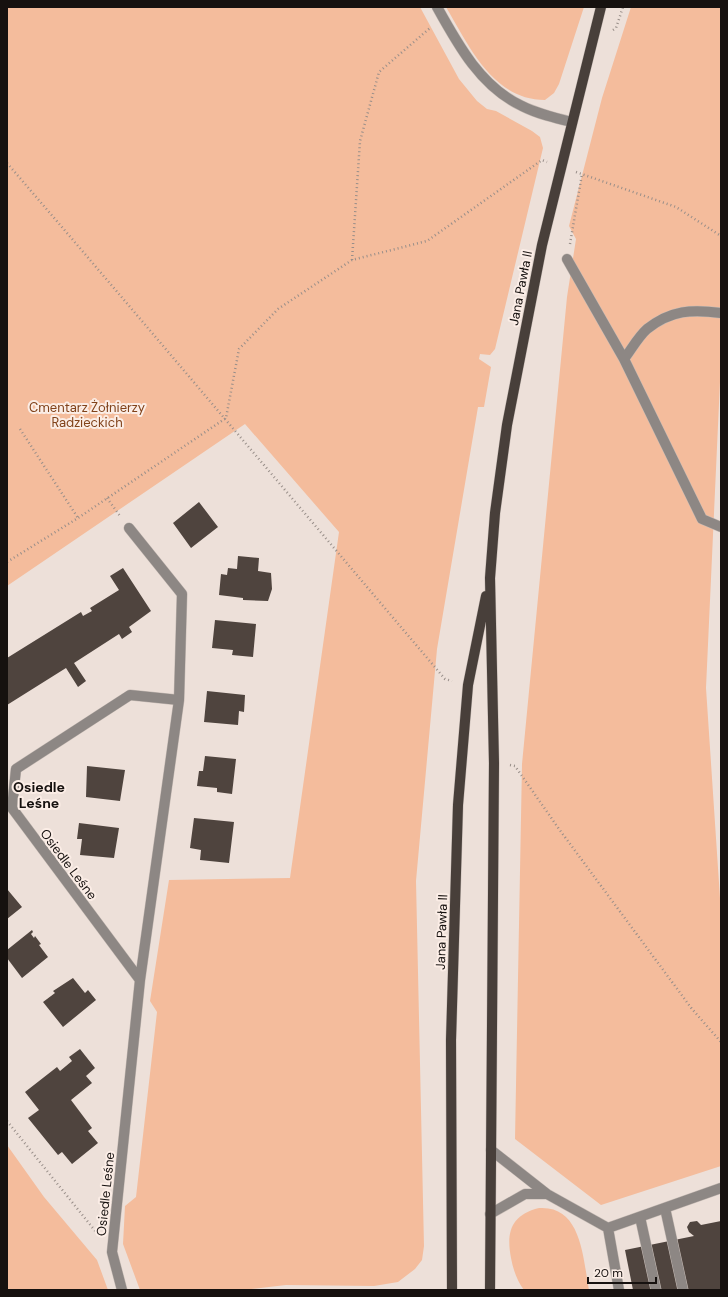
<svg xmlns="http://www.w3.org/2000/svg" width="728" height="1297" font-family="'DM Sans',sans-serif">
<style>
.green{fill:#f4bc9c}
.building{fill:#4f443e}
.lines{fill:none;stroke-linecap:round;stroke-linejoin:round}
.minor-casing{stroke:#c6bbb5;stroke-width:11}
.major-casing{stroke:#c6bbb5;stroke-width:11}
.path{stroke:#988e89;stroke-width:2.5;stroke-dasharray:1 3;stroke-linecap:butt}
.minor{stroke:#8d8784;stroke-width:10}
.major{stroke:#483f3a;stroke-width:10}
.labels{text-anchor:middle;stroke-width:4;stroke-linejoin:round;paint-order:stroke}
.street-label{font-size:13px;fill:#16110f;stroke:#fbede6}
.park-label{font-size:13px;fill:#81421a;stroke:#fbede6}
.neighbourhood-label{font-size:14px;font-weight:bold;fill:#16110f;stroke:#fbede6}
</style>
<rect width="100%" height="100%" fill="#ede0d9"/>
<path class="green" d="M7,7H420L459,79L477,101L487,109L496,111L532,131L540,137L543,148L495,349L490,355L480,354L479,359L491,367L484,407H478L437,649L416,881L424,1246L422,1260L415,1269L398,1282L374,1286L286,1285L242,1290H140L123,1244L125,1206L136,1197L157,1012L150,1001L169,880L290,878L339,532L245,424L7,586Z
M446,7H584L559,84L554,93L545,100C493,100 469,46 446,7Z
M631,7H721V360L706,688L721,913V1166L601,1205L515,1139L522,764L567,297L576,239L569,226L602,98Z
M7,1145L44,1197L97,1260L108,1290H7Z
M539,1208C582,1205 583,1259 589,1290H524C517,1281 513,1269 511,1258C506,1232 511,1215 539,1208Z"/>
<path class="building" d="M199,502L218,527L191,548L173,523Z
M238,556L259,558L258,571L271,573L272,589L268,601L243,600V598L219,595L221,574L227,575L228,568L237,569Z
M123,568L151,611L129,627L132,632L122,639L119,634L74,663L86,681L78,687L66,668L7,705V658L81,612L83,616L92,611L90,608L119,590L110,576Z
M215,620L256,624L253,657L232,655L233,650L212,648Z
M207,691L245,695L244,712L239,711L238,725L204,722Z
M205,756L236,759L232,794L217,792V788L197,786L199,771H203Z
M87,766L125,770L120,801L86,797Z
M194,818L234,822L229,863L200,860L201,850L190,848Z
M79,823L119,828L114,858L80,855L82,839H77Z
M7,889L22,907L7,919Z
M32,930L33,932L31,934L34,938L35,936L41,944L39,945L48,957L22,978L7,958V950Z
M73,978L85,993L88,990L96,1000L63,1027L43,1002L55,993L53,991Z
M80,1049L95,1068L86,1076L92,1083L71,1100L92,1128L88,1131L98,1143L72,1164L62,1152L58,1155L28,1118L39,1110L25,1092L57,1067L60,1071L72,1061L69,1057Z
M697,1221L701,1225L721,1221V1290H633L625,1250L694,1236L689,1232L687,1227L690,1222Z"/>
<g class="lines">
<g class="minor-casing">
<path id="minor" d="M437,7C458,45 481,87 522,106C538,114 555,118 572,122
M567,259L624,359L702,519L721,527
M624,359C631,350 638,337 647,329C671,310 692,309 721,313
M129,528L182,594L179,700
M491,1150L547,1194L608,1228L721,1188
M665,1208L683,1290
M490,1214L525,1194H547
M640,1217L656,1290
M608,1228L619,1290
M122,1290L112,1252L140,980L179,700L130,695L16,769L12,808L140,980"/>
</g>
<g class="major-casing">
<path id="major" d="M452,1290L451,1040L458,805L468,685L486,596
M490,1290L494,763L490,578L495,513L507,425L542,245L601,7"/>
</g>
<path class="path" d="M613,30L616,28L623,7
M7,163C154,334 299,507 445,679L452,681
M576,172L676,207L721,236
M570,244L582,174
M352,260L360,141L379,72L430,28
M20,429L78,518
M107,498L120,516
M7,562L78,518L226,418L239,349L278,309L352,260L427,241L542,160L547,162
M510,765L515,766L559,829L692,1009L721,1042
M7,1121L96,1232"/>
<use href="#minor" class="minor"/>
<use href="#major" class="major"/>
</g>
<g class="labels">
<g class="street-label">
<text transform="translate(520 288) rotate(-79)" y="5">Jana Pawła II</text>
<text transform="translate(69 864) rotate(53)" y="5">Osiedle Leśne</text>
<text transform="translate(441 932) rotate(-88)" y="5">Jana Pawła II</text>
<text transform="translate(105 1194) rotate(-84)" y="5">Osiedle Leśne</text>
</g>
<g class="park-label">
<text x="87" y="412">Cmentarz Żołnierzy<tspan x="87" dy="15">Radzieckich</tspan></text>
</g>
<g class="neighbourhood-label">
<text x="39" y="792">Osiedle<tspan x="39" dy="16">Leśne</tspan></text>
</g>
</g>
<rect width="728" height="1297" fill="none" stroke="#16110f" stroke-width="16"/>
<path d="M588 1277v6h68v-6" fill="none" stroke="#16110f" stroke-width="2"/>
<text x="594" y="1277" font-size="12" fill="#16110f" stroke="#fbede6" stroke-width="3" paint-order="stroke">20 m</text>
</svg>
